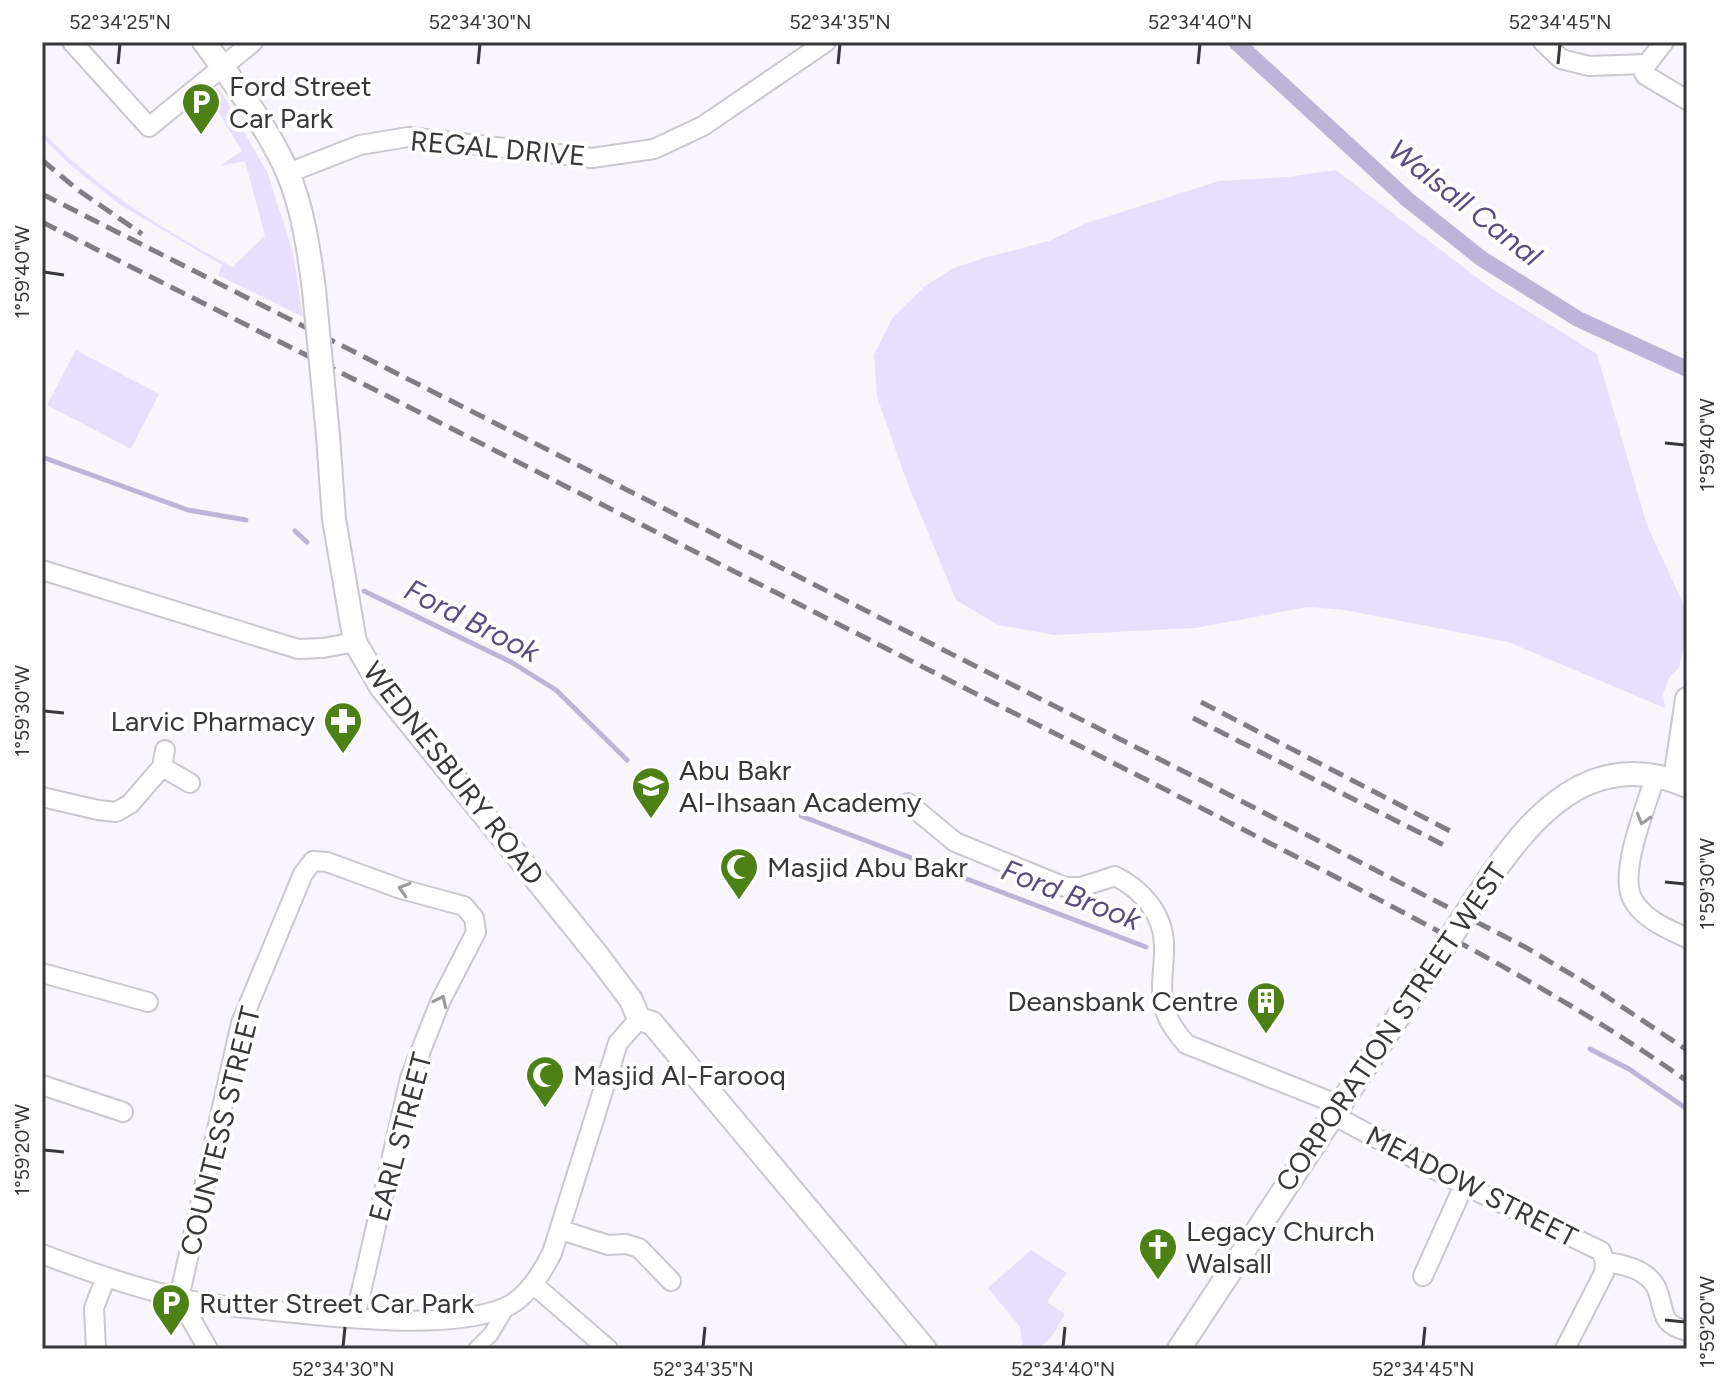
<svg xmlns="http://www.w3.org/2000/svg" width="1729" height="1391" font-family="Figtree,sans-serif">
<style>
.green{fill:#e8dffd}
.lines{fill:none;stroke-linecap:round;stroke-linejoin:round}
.stream{stroke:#beb4d7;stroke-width:5}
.canal{stroke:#beb4d7;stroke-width:16}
.pedestrian-casing{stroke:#cac8ce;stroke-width:18}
.minor-casing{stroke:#cac8ce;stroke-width:22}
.tertiary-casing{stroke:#cac8ce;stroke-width:26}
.pedestrian{stroke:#fff;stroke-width:14}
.minor{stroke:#fff;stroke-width:18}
.tertiary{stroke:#fff;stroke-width:22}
.rail{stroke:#807e82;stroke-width:5;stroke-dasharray:16 8;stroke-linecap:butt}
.tertiary-bridge-casing{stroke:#cac8ce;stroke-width:26;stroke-linecap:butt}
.tertiary-bridge{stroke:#fff;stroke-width:22}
.oneway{stroke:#9b9a9c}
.ticks{fill:none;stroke:#373639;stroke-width:3}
.labels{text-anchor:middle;stroke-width:8;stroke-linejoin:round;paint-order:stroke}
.poi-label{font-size:28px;fill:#373639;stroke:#fff;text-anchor:start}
.street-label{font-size:28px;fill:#373639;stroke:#fff}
.water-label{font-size:30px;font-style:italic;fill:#5c4c7d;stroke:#fff}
.neatline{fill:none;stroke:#373639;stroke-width:3}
.ticks-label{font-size:20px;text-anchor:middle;fill:#373639}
</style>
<rect width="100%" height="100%" fill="#f8f6fc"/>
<path class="green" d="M217,88L221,91L268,174L293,253L303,317L218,275L222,265L119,204L67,162L42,137V131C96,189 163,229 232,267L265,236L245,161L220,166L242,151L208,95Z
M1336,170L1492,289L1597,354L1647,525L1687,612V630L1679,668L1670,676L1663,694L1665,708L1508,642L1345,610L1308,607L1195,628L1055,635L998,625L956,600L907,482L877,397L874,355L893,317L925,286L954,268L987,257L1049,241L1084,224L1219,181L1287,177Z
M76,350L159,394L131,449L47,405Z
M1031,1250L1067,1273L1047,1302L1065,1314C1052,1335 1050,1349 1023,1349L1020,1327L988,1288Z"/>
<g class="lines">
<path class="stream" d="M42,457L188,510L246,520
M295,531L307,542
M364,591L511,662L556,690L627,760
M801,816L1146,947
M1590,1049L1629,1069L1687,1109"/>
<path class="canal" d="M1236,42L1408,200L1482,259L1578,319L1687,369"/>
<g class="pedestrian-casing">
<path id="pedestrian" d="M476,1349L491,1334L507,1307"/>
</g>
<g class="minor-casing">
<path id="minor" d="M72,42L149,127L253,42
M1543,42L1561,59L1589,66L1647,64L1664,42
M1647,64L1643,70L1645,75L1687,100
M288,173L360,145L408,137L592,158L654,149L703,126L826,42
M42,570L298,649L323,648L355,642
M162,767L190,783
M1655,777C1646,807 1619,871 1632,898C1642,919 1668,929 1687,938
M42,797L98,810L116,812L130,804L162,767L165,750
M908,803L955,842L1065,887H1081L1115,876C1141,889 1163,913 1164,944C1165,966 1159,985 1164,1006C1167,1021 1177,1033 1186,1044L1339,1105
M42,973L148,1002
M42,1085L123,1112
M1333,1115L1464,1185L1601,1251L1605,1262L1604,1273L1565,1349
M561,1230L608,1245L626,1244L639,1248L671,1281
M42,1254C86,1271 130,1286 176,1297C211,1306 249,1308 285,1312C345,1318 448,1330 504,1308C526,1299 542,1273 552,1253L618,1043L639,1019
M1605,1262C1623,1264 1647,1270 1656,1287C1666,1308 1657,1324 1687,1331
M1423,1276L1464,1185
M533,1284L608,1349
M96,1349L94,1308L106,1277
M208,1349L179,1298L241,1023L303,874L313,861L327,862L401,889L464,906L474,918L476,932L440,1002L410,1078L355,1318"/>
</g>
<g class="tertiary-casing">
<path id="tertiary" d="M204,42C234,82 266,125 287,171C303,208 309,251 314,290
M328,436L334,519L355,642L381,687L598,956L631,1000L639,1019L652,1023L925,1349
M1675,780L1687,699
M1483,888C1530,816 1592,745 1687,786
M1179,1349L1431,967"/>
</g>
<use href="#pedestrian" class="pedestrian"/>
<use href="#minor" class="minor"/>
<use href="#tertiary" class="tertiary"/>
<path class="rail" d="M42,160L78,190L142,234
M42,194L1179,769L1525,947L1586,983L1687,1050
M42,222C364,384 686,547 1008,710C1117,764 1224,820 1332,875C1454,939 1575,1002 1687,1081
M1201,702L1452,832
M1193,718L1446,846"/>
<g class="tertiary-bridge-casing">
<path id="tertiary-bridge" d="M314,290L328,436
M1431,967L1483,888"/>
</g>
<use href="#tertiary-bridge" class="tertiary-bridge"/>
</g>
<defs><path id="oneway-chevron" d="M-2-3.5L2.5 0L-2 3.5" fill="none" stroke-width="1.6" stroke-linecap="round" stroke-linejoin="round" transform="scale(2)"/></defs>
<g class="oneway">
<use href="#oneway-chevron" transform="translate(1643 819) rotate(106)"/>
<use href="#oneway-chevron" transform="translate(404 889) rotate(-163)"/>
<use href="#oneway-chevron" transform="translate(441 1001) rotate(-65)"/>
</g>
<path class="ticks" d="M118,64L120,44M478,64L480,44M838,64L840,44M1198,64L1200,44M1558,64L1560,44M44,272L64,275M1665,443L1685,445M44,711L64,713M1665,882L1685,884M44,1150L64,1152M1665,1320L1685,1322M343,1347L345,1327M703,1347L705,1327M1063,1347L1065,1327M1423,1347L1425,1327"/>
<defs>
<g id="parking-pin" transform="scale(2)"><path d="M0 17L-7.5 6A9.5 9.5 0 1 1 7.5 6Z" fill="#4e8115" stroke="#fff"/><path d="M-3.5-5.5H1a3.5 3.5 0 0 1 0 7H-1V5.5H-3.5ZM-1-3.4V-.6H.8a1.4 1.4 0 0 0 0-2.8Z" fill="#fff"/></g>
<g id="pharmacy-pin" transform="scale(2)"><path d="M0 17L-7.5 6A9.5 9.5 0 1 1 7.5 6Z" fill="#4e8115" stroke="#fff"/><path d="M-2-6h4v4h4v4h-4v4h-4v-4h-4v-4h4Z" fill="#fff"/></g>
<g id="school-pin" transform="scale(2)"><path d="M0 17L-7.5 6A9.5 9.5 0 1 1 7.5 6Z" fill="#4e8115" stroke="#fff"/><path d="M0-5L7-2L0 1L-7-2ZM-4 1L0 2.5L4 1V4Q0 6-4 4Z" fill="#fff"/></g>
<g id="mosque-pin" transform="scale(2)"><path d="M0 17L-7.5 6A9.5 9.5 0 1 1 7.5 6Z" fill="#4e8115" stroke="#fff"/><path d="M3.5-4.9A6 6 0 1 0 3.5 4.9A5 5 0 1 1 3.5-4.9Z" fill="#fff"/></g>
<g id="building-pin" transform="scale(2)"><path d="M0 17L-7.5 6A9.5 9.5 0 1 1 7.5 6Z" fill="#4e8115" stroke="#fff"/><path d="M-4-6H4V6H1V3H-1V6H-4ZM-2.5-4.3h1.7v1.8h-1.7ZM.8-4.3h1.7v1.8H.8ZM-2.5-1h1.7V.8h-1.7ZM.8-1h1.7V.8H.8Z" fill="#fff"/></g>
<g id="church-pin" transform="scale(2)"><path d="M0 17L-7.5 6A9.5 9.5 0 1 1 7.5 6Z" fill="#4e8115" stroke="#fff"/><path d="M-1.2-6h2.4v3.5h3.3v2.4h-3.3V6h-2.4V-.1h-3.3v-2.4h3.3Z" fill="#fff"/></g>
</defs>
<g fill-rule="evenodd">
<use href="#parking-pin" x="201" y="102"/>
<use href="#pharmacy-pin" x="343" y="721"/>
<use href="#school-pin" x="651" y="786"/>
<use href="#mosque-pin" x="739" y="867"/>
<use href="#building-pin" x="1266" y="1001"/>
<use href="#mosque-pin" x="545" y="1075"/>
<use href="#church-pin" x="1158" y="1247"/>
<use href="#parking-pin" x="171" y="1303"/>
</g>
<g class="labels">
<g class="poi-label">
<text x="229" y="96">Ford Street<tspan x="229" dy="32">Car Park</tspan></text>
<text x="315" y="731" text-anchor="end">Larvic Pharmacy</text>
<text x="679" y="780">Abu Bakr<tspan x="679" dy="32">Al-Ihsaan Academy</tspan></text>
<text x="767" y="877">Masjid Abu Bakr</text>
<text x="1238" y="1011" text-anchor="end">Deansbank Centre</text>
<text x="573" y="1085">Masjid Al-Farooq</text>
<text x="1186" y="1241">Legacy Church<tspan x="1186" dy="32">Walsall</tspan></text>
<text x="199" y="1313">Rutter Street Car Park</text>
</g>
<g class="street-label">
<text transform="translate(498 148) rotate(5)" y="10">REGAL DRIVE</text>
<text transform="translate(454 773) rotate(52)" y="10">WEDNESBURY ROAD</text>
<text transform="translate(1391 1027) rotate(-56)" y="10">CORPORATION STREET WEST</text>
<text transform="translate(220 1131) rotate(-76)" y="10">COUNTESS STREET</text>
<text transform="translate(400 1137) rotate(-75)" y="10">EARL STREET</text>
<text transform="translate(1472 1186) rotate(27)" y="10">MEADOW STREET</text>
</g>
<g class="water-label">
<text transform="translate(1465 203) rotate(38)" y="10">Walsall Canal</text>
<text transform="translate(472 621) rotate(27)" y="10">Ford Brook</text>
<text transform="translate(1071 895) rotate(21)" y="10">Ford Brook</text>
</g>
</g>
<rect width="1729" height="1391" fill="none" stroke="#ffffff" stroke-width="88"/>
<rect x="44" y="44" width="1641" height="1303" class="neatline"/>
<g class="ticks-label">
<text x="120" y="29">52°34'25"N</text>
<text x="480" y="29">52°34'30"N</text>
<text x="840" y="29">52°34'35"N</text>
<text x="1200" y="29">52°34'40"N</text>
<text x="1560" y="29">52°34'45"N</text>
<text transform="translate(22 272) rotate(-90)" y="7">1°59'40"W</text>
<text transform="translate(1707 445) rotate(-90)" y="7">1°59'40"W</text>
<text transform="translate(22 711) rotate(-90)" y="7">1°59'30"W</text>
<text transform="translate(1707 884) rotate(-90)" y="7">1°59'30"W</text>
<text transform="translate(22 1150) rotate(-90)" y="7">1°59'20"W</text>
<text transform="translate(1707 1322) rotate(-90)" y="7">1°59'20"W</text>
<text x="343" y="1376">52°34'30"N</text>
<text x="703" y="1376">52°34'35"N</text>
<text x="1063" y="1376">52°34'40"N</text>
<text x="1423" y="1376">52°34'45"N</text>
</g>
</svg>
